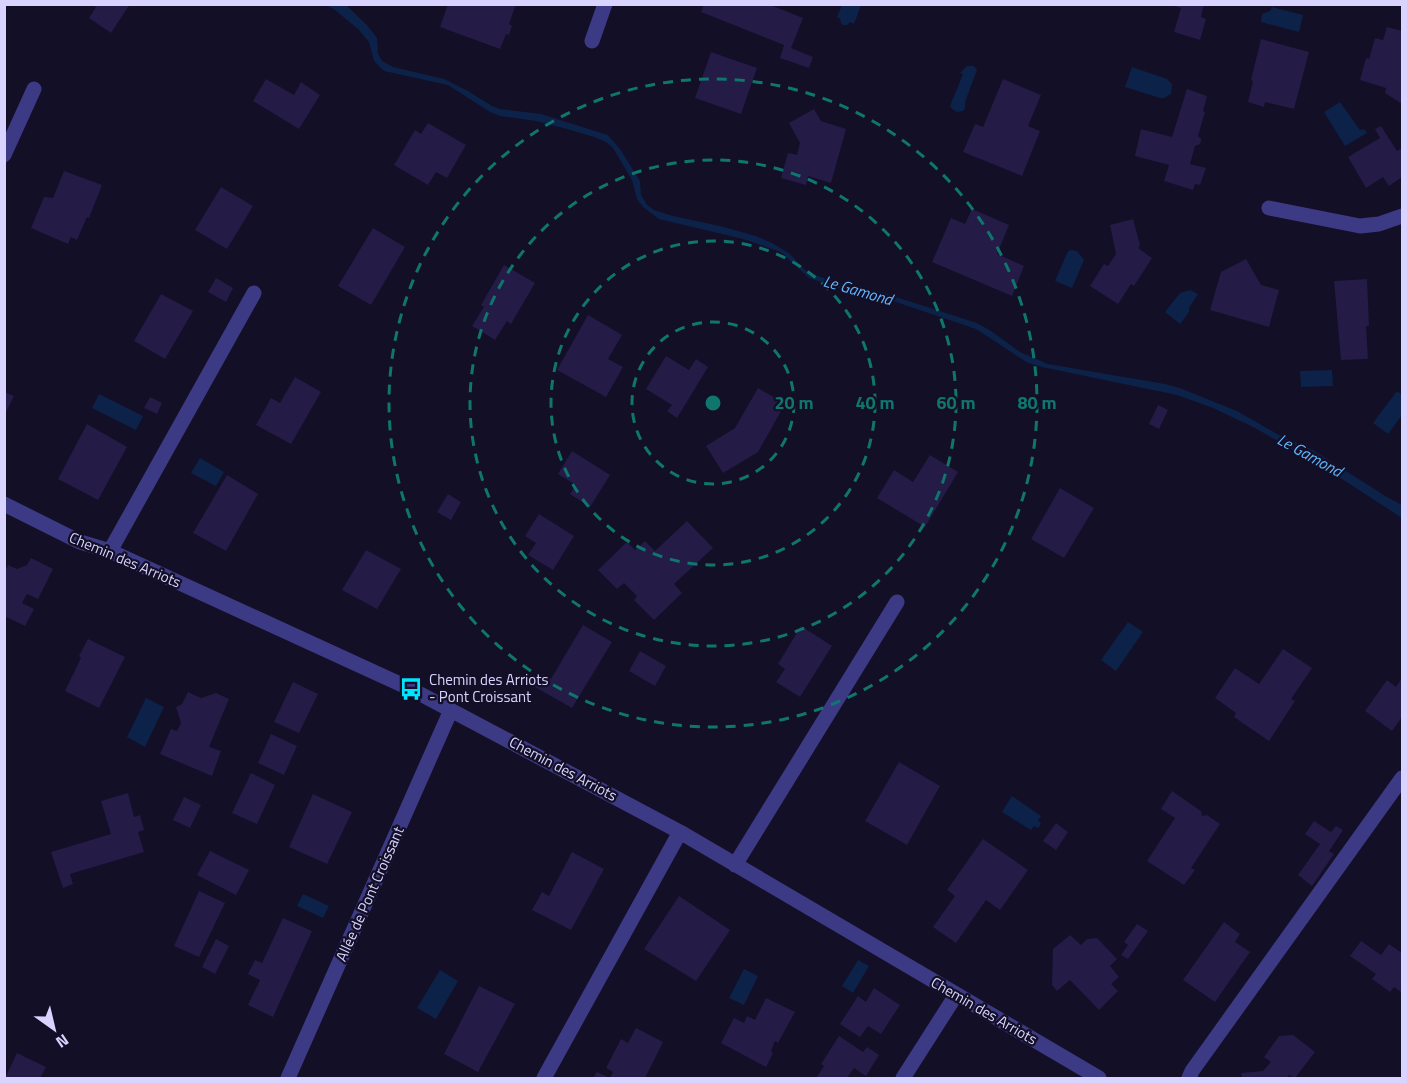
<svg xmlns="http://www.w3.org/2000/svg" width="1407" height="1083" font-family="'Titillium Web',sans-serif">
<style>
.water{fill:#0c2248}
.building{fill:#241b47}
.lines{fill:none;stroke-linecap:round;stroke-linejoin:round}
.lane{stroke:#3d3a85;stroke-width:15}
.street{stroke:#3d3a85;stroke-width:15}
.ring{fill:none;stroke:#0f766e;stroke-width:3;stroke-dasharray:10 8}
.labels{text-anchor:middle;stroke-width:4.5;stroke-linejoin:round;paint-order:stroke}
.street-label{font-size:15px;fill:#d9d4ff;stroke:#130f26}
.poi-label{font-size:15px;fill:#d9d4ff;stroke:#130f26;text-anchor:start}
.water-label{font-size:16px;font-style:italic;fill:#62b6ff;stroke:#130f26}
.centre{fill:#0f766e;stroke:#130f26;stroke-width:3}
.ring-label{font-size:18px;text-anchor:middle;font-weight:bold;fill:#0f766e;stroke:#130f26;stroke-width:4.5;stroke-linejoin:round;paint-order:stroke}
</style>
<rect width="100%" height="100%" fill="#130f26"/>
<path class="water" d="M326,5H346L367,25L377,38L378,53L382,61L393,67L444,79L468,91L492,106L500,109L541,114L608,135L620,149L640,181L641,195L647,205L654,210L673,216L720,226L756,236L772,243L790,254L804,269L811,274L858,288L882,292L896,297L977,323L991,331L1020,352L1048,364L1165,384L1180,388L1237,411L1279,435L1313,450L1387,497L1402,505V518L1325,468L1255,428L1213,408L1177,395L1042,367L1028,363L976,329L887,299L851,292L809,278L781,252L743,239L659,219L643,207L637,199L632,180L613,148L606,142L594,137L567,129L536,121L500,116L490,112L448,85L384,71L374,61L369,42L358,29L335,10Z
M842,5H861L854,24L850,22L847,25H843L841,23L840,19L837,17Z
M1272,7L1303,15L1299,32L1261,22L1262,14L1270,11Z
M967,66H974L977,70L965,102V108L963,111L957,112L952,109L950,106L963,74L960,73Z
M1132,67L1167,79L1172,84L1171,94L1164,98H1160L1125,87Z
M1340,102L1360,130L1364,129L1367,133L1345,146L1324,112Z
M1071,250L1077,251L1084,260L1072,288L1055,281L1068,251Z
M1190,290L1198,294L1189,308V312L1180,324L1165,312L1180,293Z
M1332,370L1333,386L1301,387L1300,371Z
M1397,391L1402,395V415L1388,434L1373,423Z
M99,394L143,416L136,430L92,408Z
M200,458L224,472L216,486L191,473Z
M1128,622L1143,632L1116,671L1101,660Z
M146,698L164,707L145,747L127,737Z
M1012,796L1041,816L1038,820L1041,823L1040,826L1037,828L1034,826L1031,830L1002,812Z
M303,894L329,906L323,918L297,906Z
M858,960L869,966L853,993L842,986Z
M744,969L758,976L744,1005L729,998Z
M440,970L458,981L436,1019L417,1008Z"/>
<path class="building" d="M92,4H130L111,33L89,18L96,7Z
M448,4H516L509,24L512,26L509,35L506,34L500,49L440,27Z
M704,4H768L803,18L791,48L813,57L809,68L780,58L784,45L701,12Z
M1168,4H1204L1201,17L1206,19L1200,40L1174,32L1181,8Z
M1387,27L1402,31V104L1385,93L1386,88L1360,80L1366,58L1369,59L1375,38L1383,40Z
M1261,39L1309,52L1294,109L1265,102L1264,107L1248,102L1253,81L1251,80Z
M711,52L757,68L741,114L695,98Z
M266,79L294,95L301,82L320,95L299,129L253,101Z
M1003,79L1041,95L1028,126L1040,131L1022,176L963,152L975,124L983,127Z
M1187,89L1207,96L1203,111L1205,112L1198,136L1201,139V141L1200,144L1195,146L1190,164L1206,168L1200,185L1195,184L1193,190L1164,181L1169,165L1135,156L1141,129L1172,137Z
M814,109L821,121L846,129L831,183L808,176L806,185L781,178L788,153L797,155L800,143L789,123Z
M428,123L466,145L447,178L436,172L428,185L394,165L415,130L421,134Z
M1381,126L1397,151L1402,148V177L1389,186L1383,177L1366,188L1348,157L1380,138L1375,129Z
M64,171L102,185L89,218L87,217L77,240L71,237L68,244L31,228L44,197L53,198Z
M221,187L253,206L227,249L195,230Z
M972,209L1009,225L997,254L1024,266L1012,296L932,262L951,218L965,224Z
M1133,219L1140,245L1138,248L1152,258L1134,286L1131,284L1118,304L1090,286L1104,264L1108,266L1116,254L1110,225Z
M373,228L405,247L371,305L338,286Z
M1246,259L1261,285L1279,290L1269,327L1210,310L1221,272Z
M504,265L535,283L511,324L507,321L495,340L472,326L484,307L481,305Z
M216,278L233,288L226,302L208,292Z
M1367,279L1369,326H1366L1368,359L1341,360L1334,281Z
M161,294L193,311L165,359L134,341Z
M588,315L622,335L608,359L623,367L606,397L557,370Z
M666,356L689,370L696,359L708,367L677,418L667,411L672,405L646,389Z
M295,377L321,392L291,444L256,425L271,398L280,403Z
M758,388L785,404L758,452L723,473L706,446L735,428Z
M4,392L14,396L4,416Z
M150,397L162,403L157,414L144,408Z
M1158,405L1168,410L1159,429L1149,424Z
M87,424L127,447L98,500L58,479Z
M572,451L610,475L590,507L570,494L576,485L558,474Z
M930,455L958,472L925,527L877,498L894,470L913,482Z
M227,475L258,494L226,551L193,533Z
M1060,488L1094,508L1064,558L1031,539Z
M448,494L461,502L451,520L437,512Z
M539,514L574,536L553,570L528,555L536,543L525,536Z
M687,521L713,548L674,584L682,593L654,620L634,600L637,596L624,583L617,589L598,570L627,542L635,550L645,541L655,551Z
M366,550L401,569L377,609L342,590Z
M31,558L53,569L38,599L27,594L22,603L34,609L25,626L4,616V572L8,565L17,569L27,565Z
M583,625L612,642L572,708L535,687L543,674L551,679Z
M801,626L832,646L800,697L776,682L785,669L778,664Z
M88,639L125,657L99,708L65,691L81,658L79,656Z
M1283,649L1312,668L1291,699L1295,701L1269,741L1234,717L1236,713L1215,698L1235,668L1259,684Z
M640,651L666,666L655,686L629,671Z
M1402,678V717L1392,731L1365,711L1387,680L1396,687Z
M293,682L318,694L299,733L274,722Z
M188,692L201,698L216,693L229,699L209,747L221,751L212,776L160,754L171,729L177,731L181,723L176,707L182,704Z
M271,734L297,746L284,775L258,763Z
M899,762L940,786L907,845L865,821Z
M251,773L275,785L257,824L232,813Z
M1172,791L1201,811L1202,816L1207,815L1220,824L1191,868L1195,870L1184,885L1147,861L1175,818L1161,809Z
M128,793L134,817L140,815L144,830L138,832L144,852L70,874L73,884L63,888L51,852L111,834L101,801Z
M313,794L352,812L327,864L289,847Z
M184,797L201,805L190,828L173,820Z
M1314,821L1331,832L1336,826L1343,830L1329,851L1334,854L1312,886L1298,875L1320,844L1305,834Z
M1056,823L1068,832L1056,850L1043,841Z
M983,839L1028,870L1000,910L986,900L956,943L933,927L955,896L947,890Z
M210,851L249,870L236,895L197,875Z
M572,852L604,869L571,930L532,910L542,892L549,896Z
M199,891L225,903L199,957L174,946Z
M679,896L730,930L696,981L644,949Z
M283,918L312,931L273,1017L248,1005L260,980L248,974L255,960L262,963Z
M1224,922L1240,934L1235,942L1250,952L1215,1002L1183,980Z
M1137,924L1148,931L1128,959L1121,955L1128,945L1124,942Z
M1070,935L1081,945L1087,939L1097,938L1117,959L1110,966L1119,977L1111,984L1118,991L1099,1010L1070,980L1057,991L1052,985L1053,949Z
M216,939L229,946L215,974L202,967Z
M1361,941L1381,955L1389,944L1402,953V993L1394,987L1390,992L1372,979L1376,974L1350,956Z
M479,986L515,1004L478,1072L444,1054Z
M874,988L900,1005L881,1034L868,1026L860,1037L840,1024L858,996L866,1002Z
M766,998L795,1012L778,1043L775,1041L771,1051L773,1053L766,1067L721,1043L734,1018L744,1023L747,1016L755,1020Z
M636,1028L663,1042L645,1078H593L597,1072L610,1078L613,1072L606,1068L621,1039L628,1043Z
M1293,1035L1315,1052L1295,1078L1289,1075L1287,1078H1242L1241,1073L1263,1071L1271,1062L1264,1057L1279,1036Z
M839,1036L863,1052L867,1047L879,1055L866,1076L854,1068L847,1078H816L824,1066L821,1064Z
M17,1053L46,1067L40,1078H5Z"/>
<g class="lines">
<path class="lane" d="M903,1078L956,995
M1189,1078L1192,1071L1402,778"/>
<path class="street" d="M592,41L605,4
M4,155L34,89
M1269,208L1360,226L1379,224L1402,216
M4,504L80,542L110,551L411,689L680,832L1099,1078
M110,551L254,293
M735,865L897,602
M288,1078L451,710
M544,1078L680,832"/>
</g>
<g class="ring">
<circle cx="713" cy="403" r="81"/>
<circle cx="713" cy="403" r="162"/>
<circle cx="713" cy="403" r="243"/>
<circle cx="713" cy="403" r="324"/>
</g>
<defs>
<g id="bus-bare" transform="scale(1.8)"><path d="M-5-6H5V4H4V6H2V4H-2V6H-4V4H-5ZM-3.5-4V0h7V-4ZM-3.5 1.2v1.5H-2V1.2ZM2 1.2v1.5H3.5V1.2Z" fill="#00e5ff" stroke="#130f26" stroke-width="2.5" paint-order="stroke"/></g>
</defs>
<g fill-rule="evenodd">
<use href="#bus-bare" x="411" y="689"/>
</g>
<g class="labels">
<g class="street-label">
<text transform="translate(125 560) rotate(23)" y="5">Chemin des Arriots</text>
<text transform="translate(563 769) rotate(28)" y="5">Chemin des Arriots</text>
<text transform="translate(370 894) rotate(-66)" y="5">Allée de Pont Croissant</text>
<text transform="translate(984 1011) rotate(30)" y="5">Chemin des Arriots</text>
</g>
<g class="poi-label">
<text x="429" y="685">Chemin des Arriots<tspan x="429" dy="17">- Pont Croissant</tspan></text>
</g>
<g class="water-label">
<text transform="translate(858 290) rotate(16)" y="6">Le Gamond</text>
<text transform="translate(1310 455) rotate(29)" y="6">Le Gamond</text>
</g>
</g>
<circle cx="713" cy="403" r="9" class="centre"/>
<g class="ring-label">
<text x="794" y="409">20 m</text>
<text x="875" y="409">40 m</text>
<text x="956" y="409">60 m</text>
<text x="1037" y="409">80 m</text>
</g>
<rect width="1407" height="1083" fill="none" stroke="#d9d4ff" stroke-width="12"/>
<g transform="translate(54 1029) rotate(146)" stroke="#130f26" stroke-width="4.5" paint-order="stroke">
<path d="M0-4.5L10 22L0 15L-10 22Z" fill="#d9d4ff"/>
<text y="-9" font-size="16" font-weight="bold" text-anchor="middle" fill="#d9d4ff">N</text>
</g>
</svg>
